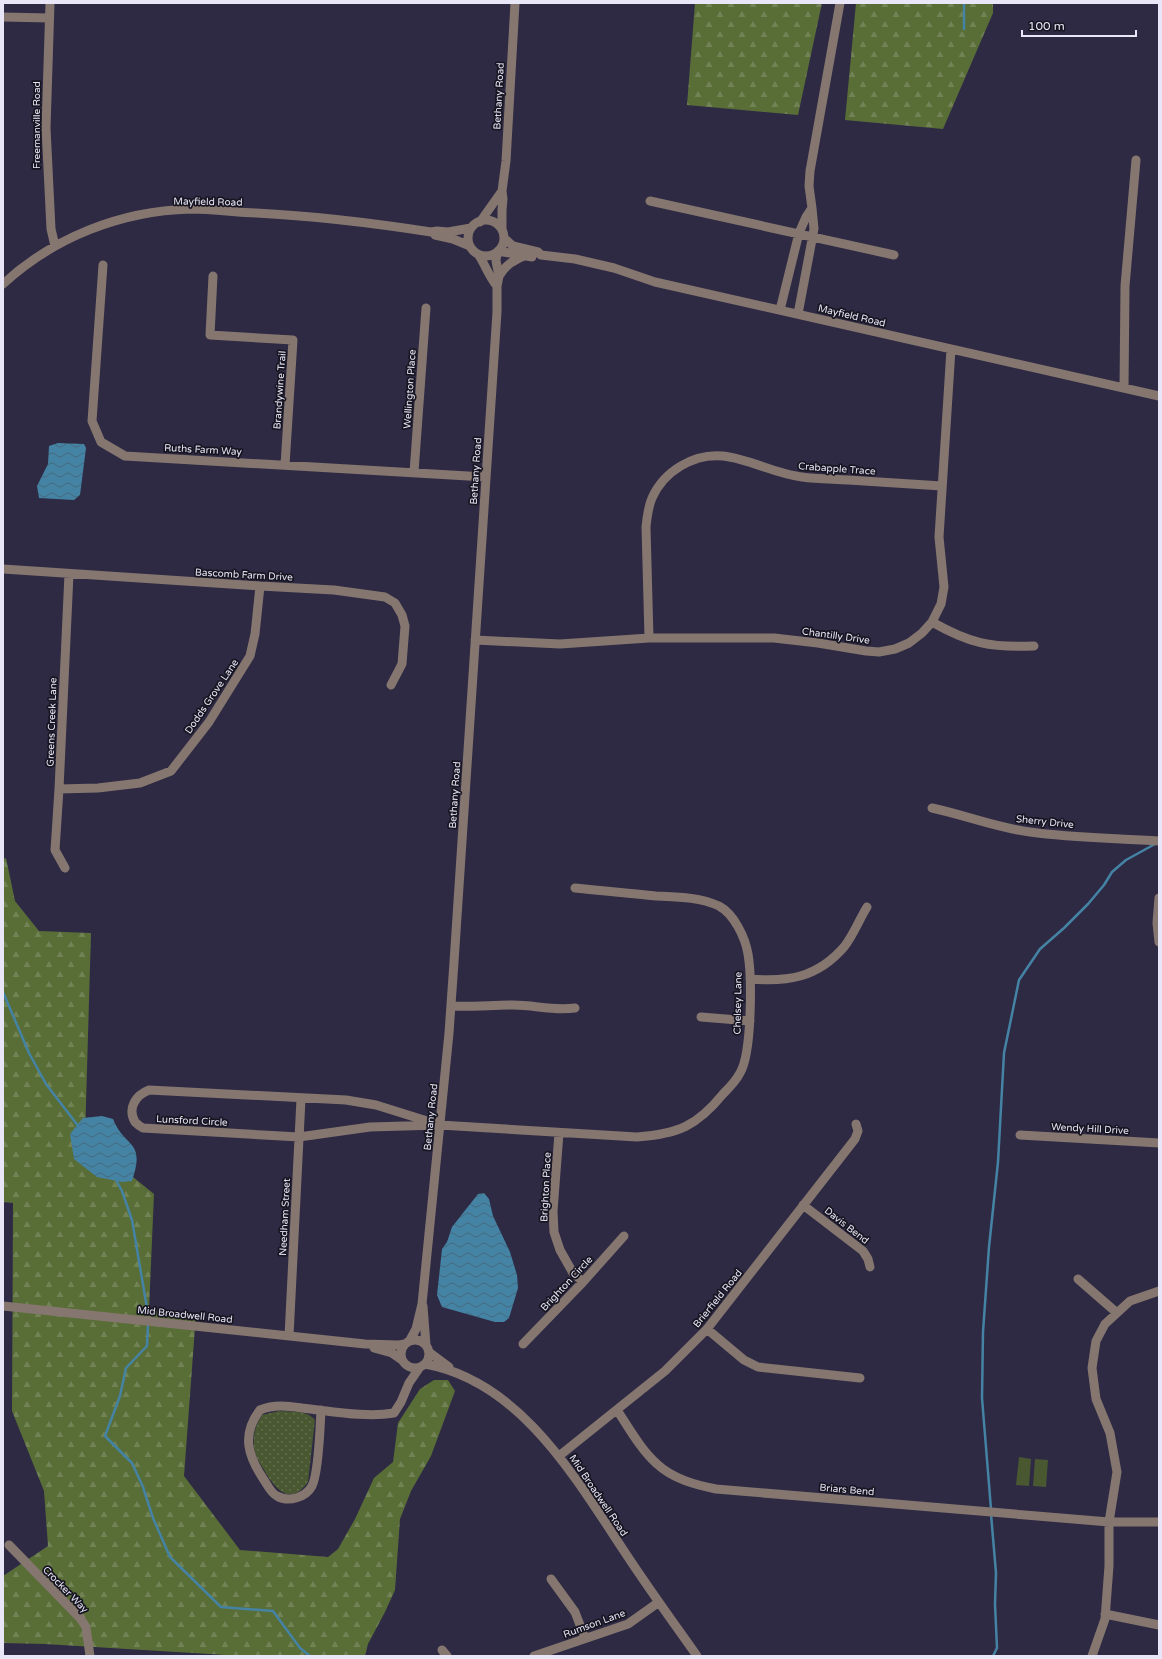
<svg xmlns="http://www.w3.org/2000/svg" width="1162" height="1659" font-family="'Varela Round',sans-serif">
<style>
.grass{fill:url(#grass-dots)}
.forest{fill:url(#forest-firs)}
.park{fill:#495830}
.water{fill:url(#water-waves)}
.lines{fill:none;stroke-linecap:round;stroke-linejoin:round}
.stream{stroke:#4583a4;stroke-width:2.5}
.minor{stroke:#85766f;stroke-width:9}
.labels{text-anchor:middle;stroke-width:3.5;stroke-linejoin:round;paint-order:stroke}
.street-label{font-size:10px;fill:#e8e6f7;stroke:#161520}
</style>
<defs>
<pattern id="grass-dots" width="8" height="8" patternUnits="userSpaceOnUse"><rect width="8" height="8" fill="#495830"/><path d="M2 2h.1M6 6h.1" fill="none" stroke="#63704f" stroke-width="1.8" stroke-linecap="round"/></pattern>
<pattern id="forest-firs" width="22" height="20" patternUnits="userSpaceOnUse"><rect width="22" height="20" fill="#596d37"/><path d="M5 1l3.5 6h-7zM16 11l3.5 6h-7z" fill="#718255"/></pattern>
<pattern id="water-waves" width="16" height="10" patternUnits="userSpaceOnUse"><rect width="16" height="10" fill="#4583a4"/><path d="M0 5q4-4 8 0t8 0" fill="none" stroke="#456a80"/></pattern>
</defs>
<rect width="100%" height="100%" fill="#2e2a44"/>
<path class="grass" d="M279,1411C292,1412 307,1410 315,1420L308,1482C290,1507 275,1489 264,1470C260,1463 255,1456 254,1448C253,1435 255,1426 262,1415Z"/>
<path class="forest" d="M695,3H822L798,115L687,105Z
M856,3H993V13L943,129L845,120Z
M6,858L15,901L39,931L91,933L85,1138L154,1194L149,1310L196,1314L184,1476L240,1550L328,1557L338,1549L355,1519L374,1478L393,1462L398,1423L420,1389L434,1380H448L455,1391L431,1456L411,1491L400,1519L395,1590L385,1612L368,1644L365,1656H242L45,1644L3,1643V1576L48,1546L44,1491L12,1411L13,1203L3,1202V859Z"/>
<path class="park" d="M1019,1457L1031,1459L1029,1486L1016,1485Z
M1035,1459L1048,1460L1046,1487L1033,1486Z"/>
<path class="water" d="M58,443L84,444L86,448L80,495L74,500L39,498L37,486L48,464L49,446Z
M102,1116L113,1119C125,1149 146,1139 132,1181L122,1182L97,1177L74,1159L70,1134L83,1118Z
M484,1193L489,1199L493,1216L510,1252L517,1275L518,1288L509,1318L504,1322H495L442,1307L437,1295L442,1249L447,1242L452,1227L478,1194Z"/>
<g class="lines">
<path class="stream" d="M964,29V3
M3,992L29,1053L46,1084L79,1127
M115,1178L122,1191L132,1220L148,1314
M148,1324L147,1346L126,1368L120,1396L105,1436L132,1463L143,1487L153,1518L170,1557L221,1607L273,1611L300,1648L310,1656
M991,1509L982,1398L983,1332L989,1247L998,1162L1004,1053L1019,980L1040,949L1064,928L1088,904L1104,885L1112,872L1126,860L1155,844
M991,1514L996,1573L995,1604L997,1648L993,1656"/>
<path class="minor" d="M50,3L46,128L51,229L55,246
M3,17L49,18
M650,201L894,255
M812,208L809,186L810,171L840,3
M468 238a18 18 0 1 1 36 0a18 18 0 1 1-36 0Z
M480,222L502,191
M502,230V210L503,199L502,191L506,161L515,3
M435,235L453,239L470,246
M504,238L513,246L538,252L541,255L575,259L614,268L655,282L1159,396
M498,251L532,257
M478,254C485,264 489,277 497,286
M103,265L92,421L101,442L125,456L485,477
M213,276L210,335L293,340L285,465
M499,276C506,265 512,261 524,256
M3,284C54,237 121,211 190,209C212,209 234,212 256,213C315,216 373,223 431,232L437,231L448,232L471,228
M780,310L799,233L806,217L812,208L814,229L798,314
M1124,388L1125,286L1136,160
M414,472L426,308
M3,569L260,586L334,590L385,597L395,603L402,615L405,626L402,664L391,685
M932,622C969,643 990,648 1034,646
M649,638L646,527C647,517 648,507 652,498C664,471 694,453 723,456C750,459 775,474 802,477C817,479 833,479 848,480C879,482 910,484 942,486
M475,640L560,644L649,638H774L818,643L866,651L879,652L895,649L909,643L922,633L932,622L941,604L944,587L939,537L951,349
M59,789L98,788L140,783L171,771L209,722L250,656L255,634L260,586
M932,808C965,815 997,828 1030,832C1073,838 1116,838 1159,841
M65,868L55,850L59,789L69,574
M1159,898L1157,923L1159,942
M750,979C788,982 817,978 844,947C853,936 859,920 867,907
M451,1006C472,1007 492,1005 513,1005C535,1005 552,1011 575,1008
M701,1017L750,1021
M440,1125L376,1105L346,1100L149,1090C136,1095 127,1108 135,1122C137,1124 141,1127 143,1128L299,1137L370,1127L440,1125L637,1137C678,1134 697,1126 723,1094C729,1088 736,1081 740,1073C752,1053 752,978 748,954C745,937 734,914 719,906C699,897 678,897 656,896C629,893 602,891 575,888
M559,1133L553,1211L554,1232L560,1250L573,1273L583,1282
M1020,1135L1159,1143
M803,1205L863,1251L868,1259L870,1267
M1078,1279L1117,1313
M3,1306L365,1344L399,1345L405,1344
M423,1306L426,1345
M707,1329L744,1360L758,1367L860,1378
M289,1336L301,1099
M401 1354a14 14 0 1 1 28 0a14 14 0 1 1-28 0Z
M410,1340L416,1329L422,1304L449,1033L454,962L497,312V286L499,276L496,261L497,252
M523,1344L583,1282L624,1236
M374,1348L392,1353L402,1360
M429,1352L449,1367
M425,1364C521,1381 576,1479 626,1554C649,1589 673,1622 697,1656
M321,1410C320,1427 319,1472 312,1486C306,1497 289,1503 277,1496C271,1493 268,1486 264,1480C248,1456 241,1435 260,1410C274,1404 288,1406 302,1408C331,1411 366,1418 394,1413L401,1402L409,1383L420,1367
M617,1410C629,1428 641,1450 657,1464C673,1479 696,1485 716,1489L1109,1522H1159
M559,1456L665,1371L707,1329L855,1139L858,1131L856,1124
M9,1545L80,1618L86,1627L90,1656
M551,1579L575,1612L585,1638
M1105,1614L1159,1625
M442,1650L447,1656
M534,1656L628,1624L659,1602
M1092,1656L1105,1619L1109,1566V1522L1117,1472L1110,1433L1096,1399L1092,1368L1096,1341L1105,1324L1130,1301L1159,1291"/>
</g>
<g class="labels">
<g class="street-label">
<text transform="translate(498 96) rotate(-87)" y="4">Bethany Road</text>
<text transform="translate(36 125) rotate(-90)" y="4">Freemanville Road</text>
<text transform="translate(208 201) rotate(1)" y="4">Mayfield Road</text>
<text transform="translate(852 315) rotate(13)" y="4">Mayfield Road</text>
<text transform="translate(409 389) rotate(-86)" y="4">Wellington Place</text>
<text transform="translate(279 390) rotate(-86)" y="4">Brandywine Trail</text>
<text transform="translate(203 449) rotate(3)" y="4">Ruths Farm Way</text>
<text transform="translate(837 468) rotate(4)" y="4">Crabapple Trace</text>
<text transform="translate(475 471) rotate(-86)" y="4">Bethany Road</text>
<text transform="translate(244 574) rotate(3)" y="4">Bascomb Farm Drive</text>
<text transform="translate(836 635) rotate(8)" y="4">Chantilly Drive</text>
<text transform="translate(211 696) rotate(-56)" y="4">Dodds Grove Lane</text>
<text transform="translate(51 722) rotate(-88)" y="4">Greens Creek Lane</text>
<text transform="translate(454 795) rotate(-86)" y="4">Bethany Road</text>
<text transform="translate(1045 821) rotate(6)" y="4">Sherry Drive</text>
<text transform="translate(737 1003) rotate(-89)" y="4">Chelsey Lane</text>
<text transform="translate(430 1117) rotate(-84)" y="4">Bethany Road</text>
<text transform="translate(192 1120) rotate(3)" y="4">Lunsford Circle</text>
<text transform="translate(1090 1128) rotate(3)" y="4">Wendy Hill Drive</text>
<text transform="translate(545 1187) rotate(-87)" y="4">Brighton Place</text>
<text transform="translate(284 1217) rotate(-87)" y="4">Needham Street</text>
<text transform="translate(847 1225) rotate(38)" y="4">Davis Bend</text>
<text transform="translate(566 1283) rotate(-47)" y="4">Brighton Circle</text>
<text transform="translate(717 1298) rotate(-51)" y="4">Brierfield Road</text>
<text transform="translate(185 1314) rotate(6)" y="4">Mid Broadwell Road</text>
<text transform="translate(847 1489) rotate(5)" y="4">Briars Bend</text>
<text transform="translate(599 1495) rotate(56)" y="4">Mid Broadwell Road</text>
<text transform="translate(66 1589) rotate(46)" y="4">Crocker Way</text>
<text transform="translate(594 1623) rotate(-20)" y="4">Rumson Lane</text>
</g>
</g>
<rect width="1162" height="1659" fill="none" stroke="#e8e6f7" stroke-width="8"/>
<path d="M1022 30v6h114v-6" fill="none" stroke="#e8e6f7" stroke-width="2"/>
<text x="1028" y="30" font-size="12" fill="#e8e6f7" stroke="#161520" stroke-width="3" paint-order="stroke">100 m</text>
</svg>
